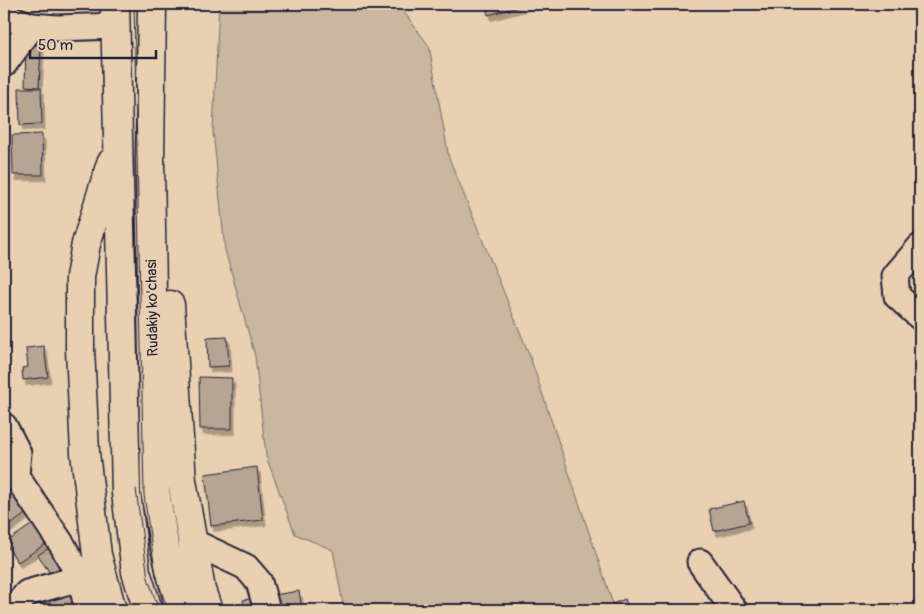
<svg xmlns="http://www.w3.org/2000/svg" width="924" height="614" font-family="Pangolin,sans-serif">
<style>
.green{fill:#cbb79f;stroke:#766c6d}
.building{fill:#b7a593;stroke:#22223b;filter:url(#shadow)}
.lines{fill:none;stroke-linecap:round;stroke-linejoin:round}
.minor-casing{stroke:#22223b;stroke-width:29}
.major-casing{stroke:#22223b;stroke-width:31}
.minor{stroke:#e8d0b0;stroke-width:25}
.major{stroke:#e8d0b0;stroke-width:28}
.tram{stroke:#22223b;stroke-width:1}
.labels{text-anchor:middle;stroke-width:4;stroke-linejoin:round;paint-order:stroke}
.street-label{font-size:15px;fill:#22223b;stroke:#e8d0b0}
</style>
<defs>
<filter id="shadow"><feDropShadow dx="3" dy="5.5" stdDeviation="0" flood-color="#0004"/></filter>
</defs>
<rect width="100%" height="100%" fill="#e8d0b0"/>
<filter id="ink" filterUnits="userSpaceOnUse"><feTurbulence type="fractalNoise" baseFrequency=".02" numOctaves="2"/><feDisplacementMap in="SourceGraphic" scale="10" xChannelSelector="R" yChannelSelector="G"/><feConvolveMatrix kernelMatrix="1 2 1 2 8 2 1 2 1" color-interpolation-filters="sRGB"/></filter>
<g filter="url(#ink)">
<path class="green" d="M219,4H398L429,46L449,158L529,354L615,610H344L333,550L295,534L266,456L255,356L225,250L213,130Z"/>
<path class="building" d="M486,4H530L488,15Z
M26,45H41L39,87L25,86Z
M19,88H41L42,124L20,125Z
M42,134L43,175H13L12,135Z
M227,337L229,366L208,367L207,338Z
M44,346L48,377L23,380L22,368L28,367L26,348Z
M199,377L232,378V429H200Z
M257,467L263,520L211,526L205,474Z
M8,483L29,511L4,530V486Z
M744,501L749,523L714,531L709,509Z
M34,523L47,543L18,562L5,543Z
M57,543L70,564L52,576L38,555Z
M81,585L85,610H51L48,590Z
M299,591L302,610H244L243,600Z
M625,599L629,610H614L612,604Z"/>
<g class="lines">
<g class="minor-casing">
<path id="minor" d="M4,16L32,26L57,28L116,26
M4,64L32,26
M920,247L895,276L897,296L920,317
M4,426L18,453L16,476L63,546L80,578L88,610
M193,542L246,567L259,582L267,610
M700,562L734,610
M16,610V606L27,593L80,578"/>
</g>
<g class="major-casing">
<path id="major" d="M115,4L126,493L136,572L148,610
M152,4L150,161L155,491L164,544L180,610
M111,163L86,244L80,277V349L85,453L97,555L112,610
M170,305L182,481L201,590L208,610"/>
</g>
<use href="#minor" class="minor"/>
<use href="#major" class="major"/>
<path class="tram" d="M134,4L144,495L156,576L168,610
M136,489L148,578L159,610"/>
</g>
</g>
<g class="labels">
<g class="street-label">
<text transform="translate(152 308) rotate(-91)" y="5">Rudakiy ko'chasi</text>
</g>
</g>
<rect width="924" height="614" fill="none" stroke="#e8d0b0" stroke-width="20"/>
<rect x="10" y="10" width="904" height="594" fill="none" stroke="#22223b" stroke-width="2" filter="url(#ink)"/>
<path d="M30 50v8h126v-8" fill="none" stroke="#22223b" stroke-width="2.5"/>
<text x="38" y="50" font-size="15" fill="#22223b" stroke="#e8d0b0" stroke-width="4" paint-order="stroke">50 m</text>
</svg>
